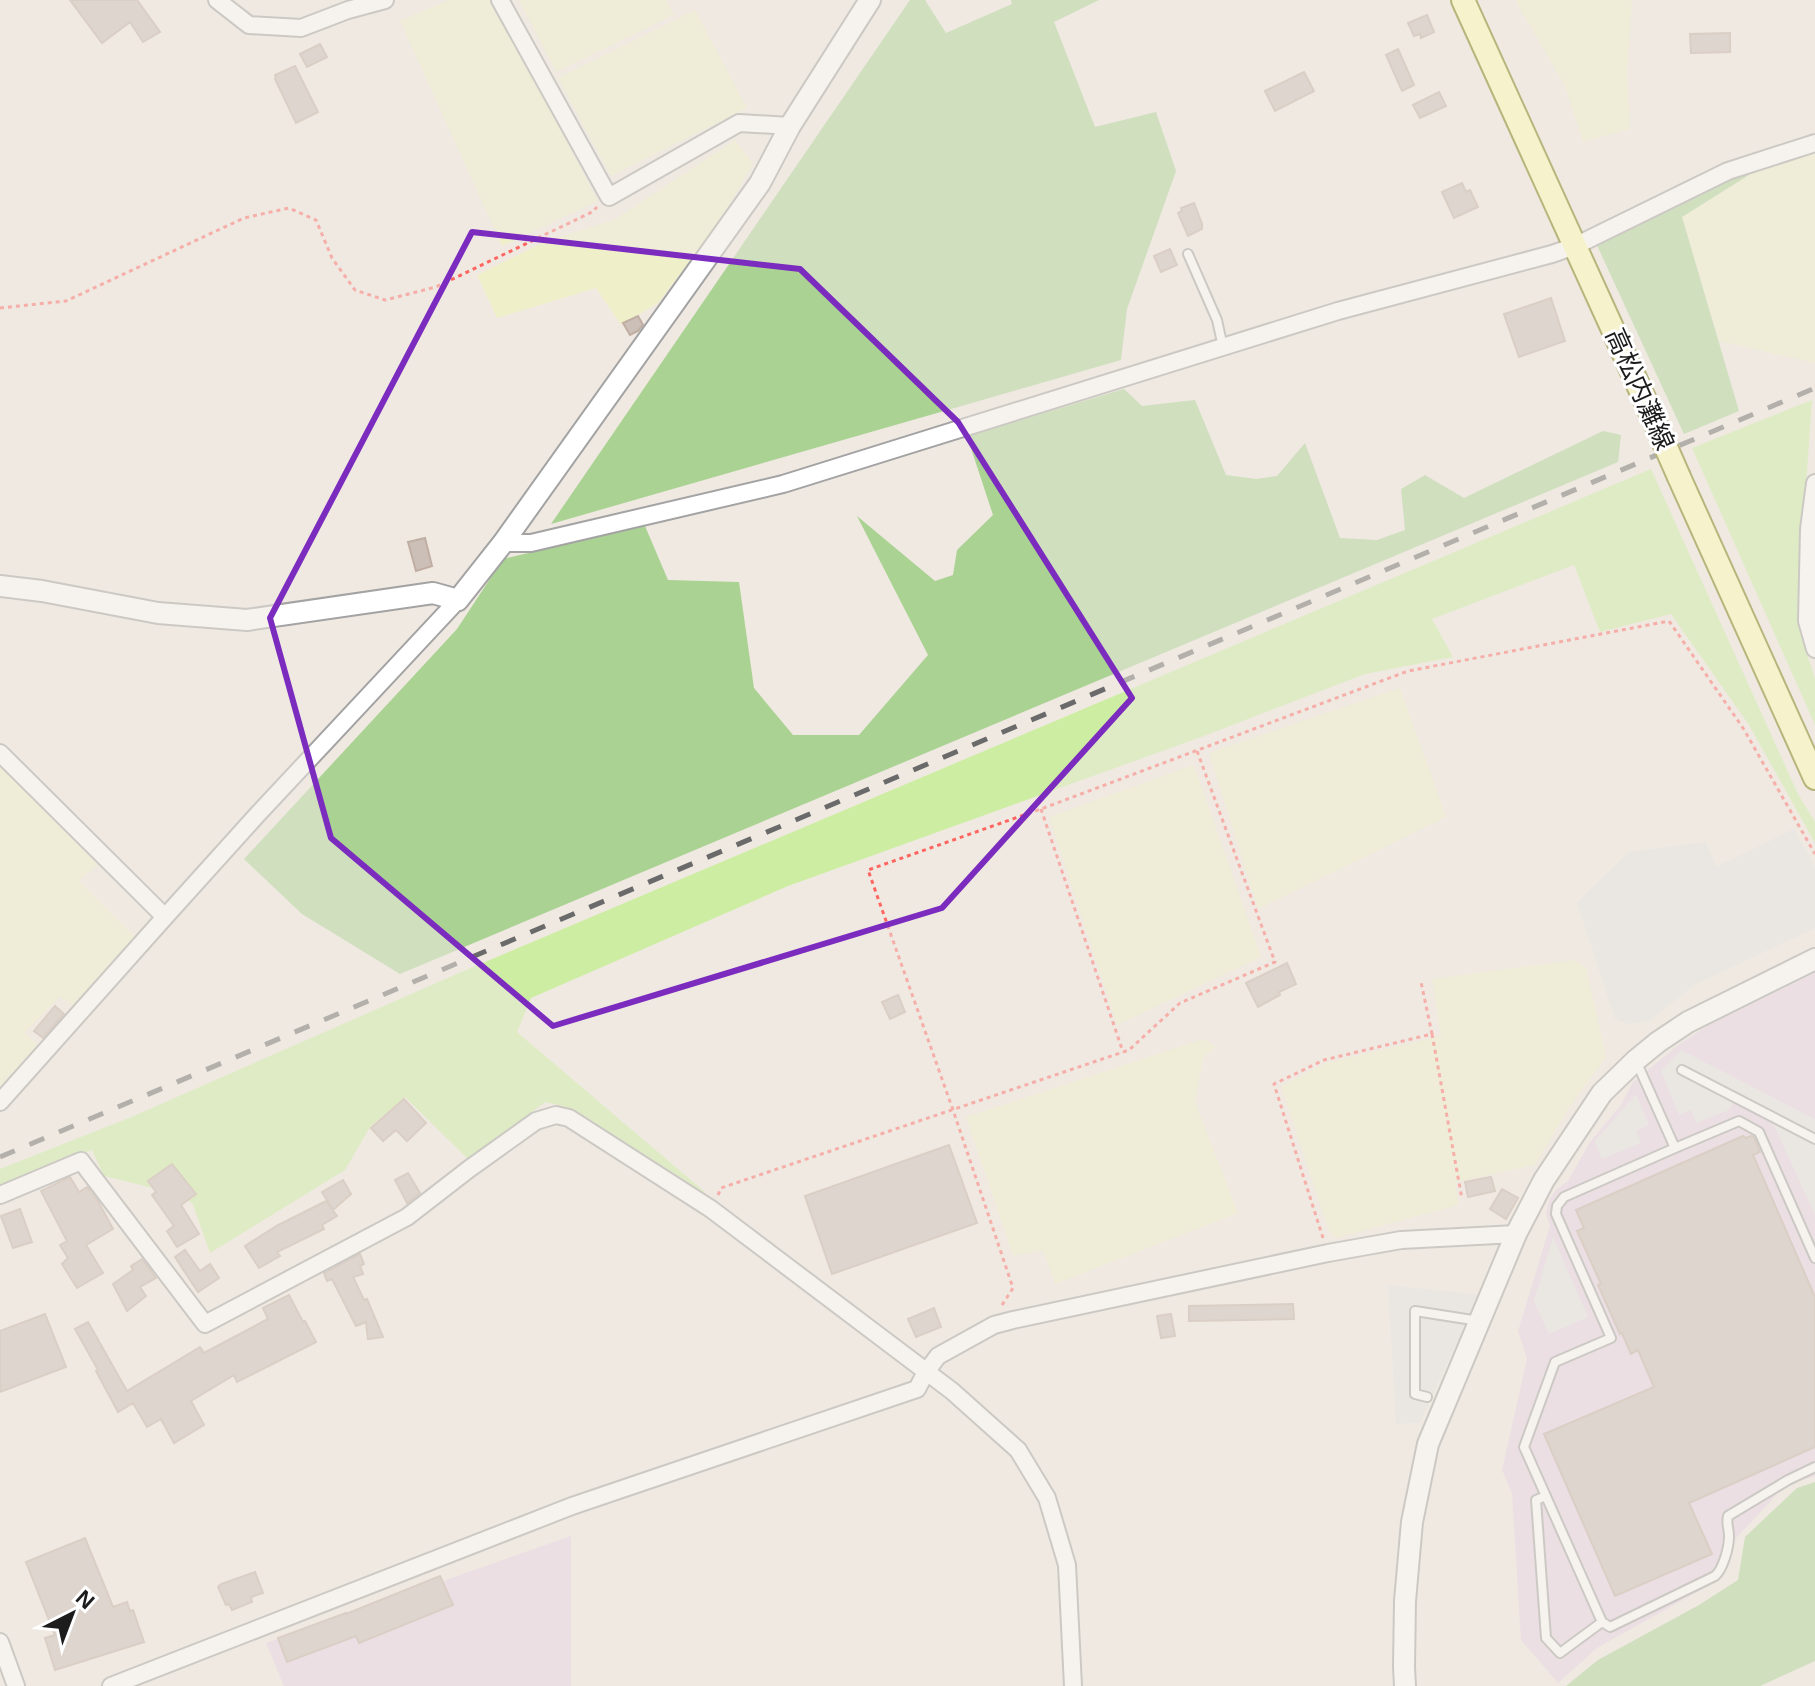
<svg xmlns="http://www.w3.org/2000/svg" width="1815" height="1686" font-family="Helvetica,'Noto Sans JP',sans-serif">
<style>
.industrial{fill:#e8d2e6}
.farmland{fill:#efefca}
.grass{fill:#cdeea2}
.forest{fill:#aad292}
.parking{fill:#e4e4e4}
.building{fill:#cbbfb7;stroke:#c1aea2;stroke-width:2}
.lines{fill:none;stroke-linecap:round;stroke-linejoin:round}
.service-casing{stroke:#a3a3a3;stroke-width:12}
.minor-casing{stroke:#a3a3a3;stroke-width:20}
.tertiary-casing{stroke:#a3a3a3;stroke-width:24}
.secondary-casing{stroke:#737700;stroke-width:26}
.path{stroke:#ff6662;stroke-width:3;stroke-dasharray:4 4;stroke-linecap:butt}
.service{stroke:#fff;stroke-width:8}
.minor{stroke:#fff;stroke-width:16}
.tertiary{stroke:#fff;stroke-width:20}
.secondary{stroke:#fefdaf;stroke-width:22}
.rail{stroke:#6a6a6a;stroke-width:5;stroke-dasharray:16 16;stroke-linecap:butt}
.secondary-bridge-casing{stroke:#737700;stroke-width:26;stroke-linecap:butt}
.secondary-bridge{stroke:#fefdaf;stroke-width:22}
.marked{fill:none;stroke:#7b2cbf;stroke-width:6;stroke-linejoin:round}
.labels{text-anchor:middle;stroke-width:6;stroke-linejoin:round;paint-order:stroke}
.street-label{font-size:26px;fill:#1c1c1c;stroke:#fff}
</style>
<rect width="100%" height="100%" fill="#efe9e1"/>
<path class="industrial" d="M1815,973V1476L1786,1485L1736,1538L1722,1578L1597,1648L1558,1683L1521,1640L1512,1493L1502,1470L1527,1359L1518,1331L1550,1226L1546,1214L1549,1200L1557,1189L1568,1181L1590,1142L1621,1105L1633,1082L1677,1046L1707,1026Z
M571,1536V1686H284L266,1643Z"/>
<path class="farmland" d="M449,0H492L598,201L502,246L400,21Z
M519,0H666L674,15L556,72Z
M1515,0H1632L1627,73L1630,129L1583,142L1565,86Z
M695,10L747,108L611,176L558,78Z
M735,140L753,164L716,227L658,303L621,325L596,288L497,318L477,275L544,242L614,220Z
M1815,153V363L1719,341L1682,217L1760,168Z
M1400,688L1446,817L1258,909L1209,753Z
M1194,765L1261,957L1117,1025L1049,817Z
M0,766L98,864L79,881L135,937L75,1007L60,997L25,1032L37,1045L0,1087Z
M1574,960L1586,968L1606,1057L1568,1109L1535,1165L1455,1182L1459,1205L1336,1238L1329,1231L1281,1086L1326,1063L1441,1036L1432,979Z
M1203,1039L1216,1046L1203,1058L1195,1102L1238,1213L1055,1284L1043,1250L1013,1256L966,1117Z"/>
<path class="grass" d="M1812,400L1798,599L1805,648L1815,679V725L1692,448Z
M1651,469L1798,794L1815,822V843L1749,725L1671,614L1600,632L1574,565L1432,619L1453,657L1365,674L1204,736L788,886L531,998L517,1032L705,1192L693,1193L563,1106L545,1102L470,1161L405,1097L370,1127L345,1170L210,1253L193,1205L185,1196L104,1176L92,1150L0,1189V1169L129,1118L459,973Z"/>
<path class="forest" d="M910,0H925L946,33L1012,4L1011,0H1099L1054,22L1095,127L1156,112L1176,171L1127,309L1121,360L551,524Z
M1760,168L1682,217L1739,411L1684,434L1595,241L1728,175Z
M1124,389L1142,406L1195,400L1226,475L1256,479L1277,476L1305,443L1340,538L1377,540L1405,530L1401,489L1425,475L1464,498L1603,431L1621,435L1618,462L400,974L302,914L244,859L457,629L503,559L645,526L668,580L739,582L754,688L793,735H859L928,655L857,516L935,581L953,575L957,550L993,515L967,436Z
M1815,1482V1661L1760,1686H1566L1598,1660L1699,1605L1738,1580L1745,1537L1797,1488Z"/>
<path class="parking" d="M1794,829L1815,867V928L1694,985L1649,1021L1627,1024L1615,1019L1577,903L1629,852L1706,842L1716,867Z
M1681,1050L1815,1119V1215L1767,1110L1737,1095L1729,1110L1696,1123L1691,1110L1679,1115L1661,1071Z
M1636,1094L1649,1125L1636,1131L1641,1143L1602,1159L1595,1141Z
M1553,1237L1588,1317L1549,1334L1534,1301Z
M1388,1285L1479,1295L1420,1423L1396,1424Z"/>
<path class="building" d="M70,0H137L160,32L143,42L130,22L102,43Z
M1427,15L1434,32L1421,38L1420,34L1414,36L1408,23Z
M1730,33V52L1691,53L1690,34Z
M320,44L327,57L307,67L300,54Z
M1398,49L1414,85L1402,91L1386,55Z
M295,66L318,112L296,123L275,79L276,78L275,75Z
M1304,72L1314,91L1275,111L1265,91Z
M1439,92L1446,106L1420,118L1413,105Z
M1462,183L1466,192L1470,190L1478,207L1454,218L1442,192Z
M1194,203L1202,224V229L1188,236L1178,213L1182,211L1181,208Z
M1170,249L1177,265L1161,272L1154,256Z
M1551,298L1565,341L1519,357L1504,314Z
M638,316L643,325L638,331L630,335L623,323Z
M425,538L432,566L416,571L408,542Z
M1287,963L1296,984L1279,992L1280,995L1258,1007L1246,983Z
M898,995L905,1012L890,1019L882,1002Z
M55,1006L64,1014L43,1038L34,1031Z
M404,1099L426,1123L407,1141L396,1130L383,1141L371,1128Z
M1743,1136L1746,1138L1751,1136L1754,1137L1760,1152L1753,1155L1815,1297V1447L1689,1503L1712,1554L1615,1596L1544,1434L1654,1387L1638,1350L1631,1354L1622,1333L1620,1334L1598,1285L1601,1284L1577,1231L1584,1228L1576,1210Z
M949,1145L977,1223L832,1274L805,1196Z
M172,1164L196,1194L181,1205L199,1234L177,1247L167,1231L174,1226L152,1195L156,1192L148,1181Z
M408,1173L420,1193L407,1203L395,1180Z
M70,1177L79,1192L87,1187L98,1201L113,1229L86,1245L103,1273L77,1288L62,1264L68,1258L60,1245L67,1241L41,1191Z
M1491,1177L1495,1191L1468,1197L1465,1182Z
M343,1180L351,1194L333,1210L322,1192Z
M1502,1189L1518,1198L1506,1219L1490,1209Z
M326,1201L337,1216L322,1225L324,1229L277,1252L280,1256L259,1268L245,1246L278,1225Z
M20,1209L32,1242L13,1248L1,1216Z
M185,1250L200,1271L210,1264L219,1278L198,1292L175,1257Z
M360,1254L364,1264L360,1266L363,1274L353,1277L364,1300L367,1299L383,1337L368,1339L366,1322L356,1326L332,1279L327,1281L324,1273Z
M142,1259L156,1278L140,1287L146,1296L127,1311L113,1284L133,1270L131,1266Z
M289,1295L303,1322L305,1321L316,1342L237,1382L234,1375L191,1401L204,1425L174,1443L161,1419L147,1427L133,1403L118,1412L96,1371L98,1370L75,1329L88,1322L127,1391L200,1347L204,1353L268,1319L263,1308Z
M1293,1304L1294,1319L1189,1321V1306Z
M934,1308L941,1327L916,1337L908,1319Z
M45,1314L66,1367L0,1392V1331Z
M1171,1314L1175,1336L1161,1338L1157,1316Z
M85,1538L113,1607L127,1602L130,1611L133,1610L144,1642L55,1670L45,1638L55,1635L26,1562Z
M255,1572L263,1593L251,1597L252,1602L232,1610L229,1604L226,1605L218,1587L221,1584Z
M440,1576L453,1605L359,1643L356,1636L287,1662L278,1638L346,1613V1614Z"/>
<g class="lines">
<g class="service-casing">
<path id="service" d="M1188,254L1217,320L1223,347
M1636,1061L1675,1148
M1682,1070L1815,1139
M1815,1258L1759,1132L1739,1121L1675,1148L1564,1197L1557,1206L1556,1214L1611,1338L1555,1362L1524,1447L1602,1622L1610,1627L1715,1576C1723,1569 1729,1548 1729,1536C1729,1528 1726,1524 1728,1516L1788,1480L1815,1467
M1427,1397L1415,1394V1311L1479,1321
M1546,1496L1536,1500L1546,1638L1560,1653L1602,1622"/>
</g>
<g class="minor-casing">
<path id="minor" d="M217,0L249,25L301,28L348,10L385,0
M500,0L609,197L739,123L790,126
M1815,483L1809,529L1807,621L1815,649
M503,543H531L783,484L1338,311L1552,254L1575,246L1728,171L1815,143
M0,753L165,917L0,1102
M165,917L257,815L458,600
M0,1195L81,1161L205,1324L407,1217L469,1169L536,1121L556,1115L569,1118L711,1209L952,1391L1018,1450L1047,1498L1067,1565L1073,1686
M0,1642L16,1686
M111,1686L572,1506L917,1389L926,1372L938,1356L994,1325L1013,1320L1328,1253L1401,1240L1516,1234"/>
</g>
<g class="tertiary-casing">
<path id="tertiary" d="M0,586L42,591L158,613L247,620L433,593L458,600L503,543L760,183L790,126L870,0
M1405,1686L1404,1667L1405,1601L1412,1522L1428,1444L1516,1234L1544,1180L1602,1093L1636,1060L1658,1042L1688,1022L1815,959"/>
</g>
<g class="secondary-casing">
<path id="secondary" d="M1463,0L1654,420
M1679,477L1815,778"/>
</g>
<path class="path" d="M0,308L66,301L244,218L289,208L316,220L332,258L355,290L385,300L436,287L592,212L597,207
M1041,809L1123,1052
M1432,1034L1462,1199
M718,1195L721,1188L1129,1050L1180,1003L1275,962L1197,751
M1323,1238L1274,1084L1324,1060L1432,1034L1421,982
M1002,1305L1013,1288L953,1110L868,870L1041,809L1408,671L1669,621L1743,728L1815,854"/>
<use href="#service" class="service"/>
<use href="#minor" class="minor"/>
<use href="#tertiary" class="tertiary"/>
<use href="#secondary" class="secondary"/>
<path class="rail" d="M0,1157L1815,388"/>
<g class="secondary-bridge-casing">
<path id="secondary-bridge" d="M1654,420L1679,477"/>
</g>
<use href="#secondary-bridge" class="secondary-bridge"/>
</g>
<path d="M0 0H1815V1686H0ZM472,232L800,269L958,422L1132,698L942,908L553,1026L331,838L270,618Z" fill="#efe9e1" fill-opacity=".55" fill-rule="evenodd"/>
<path class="marked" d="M472,232L800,269L958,422L1132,698L942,908L553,1026L331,838L270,618Z"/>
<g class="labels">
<g class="street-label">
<text transform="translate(1640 389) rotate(66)" y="9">高松内灘線</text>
</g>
</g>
<g transform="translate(72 1614) rotate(42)" stroke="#ffffff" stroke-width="6" paint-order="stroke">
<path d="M0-6L14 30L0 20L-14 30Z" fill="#1c1c1c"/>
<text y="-12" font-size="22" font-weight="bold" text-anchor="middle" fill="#1c1c1c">N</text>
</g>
</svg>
